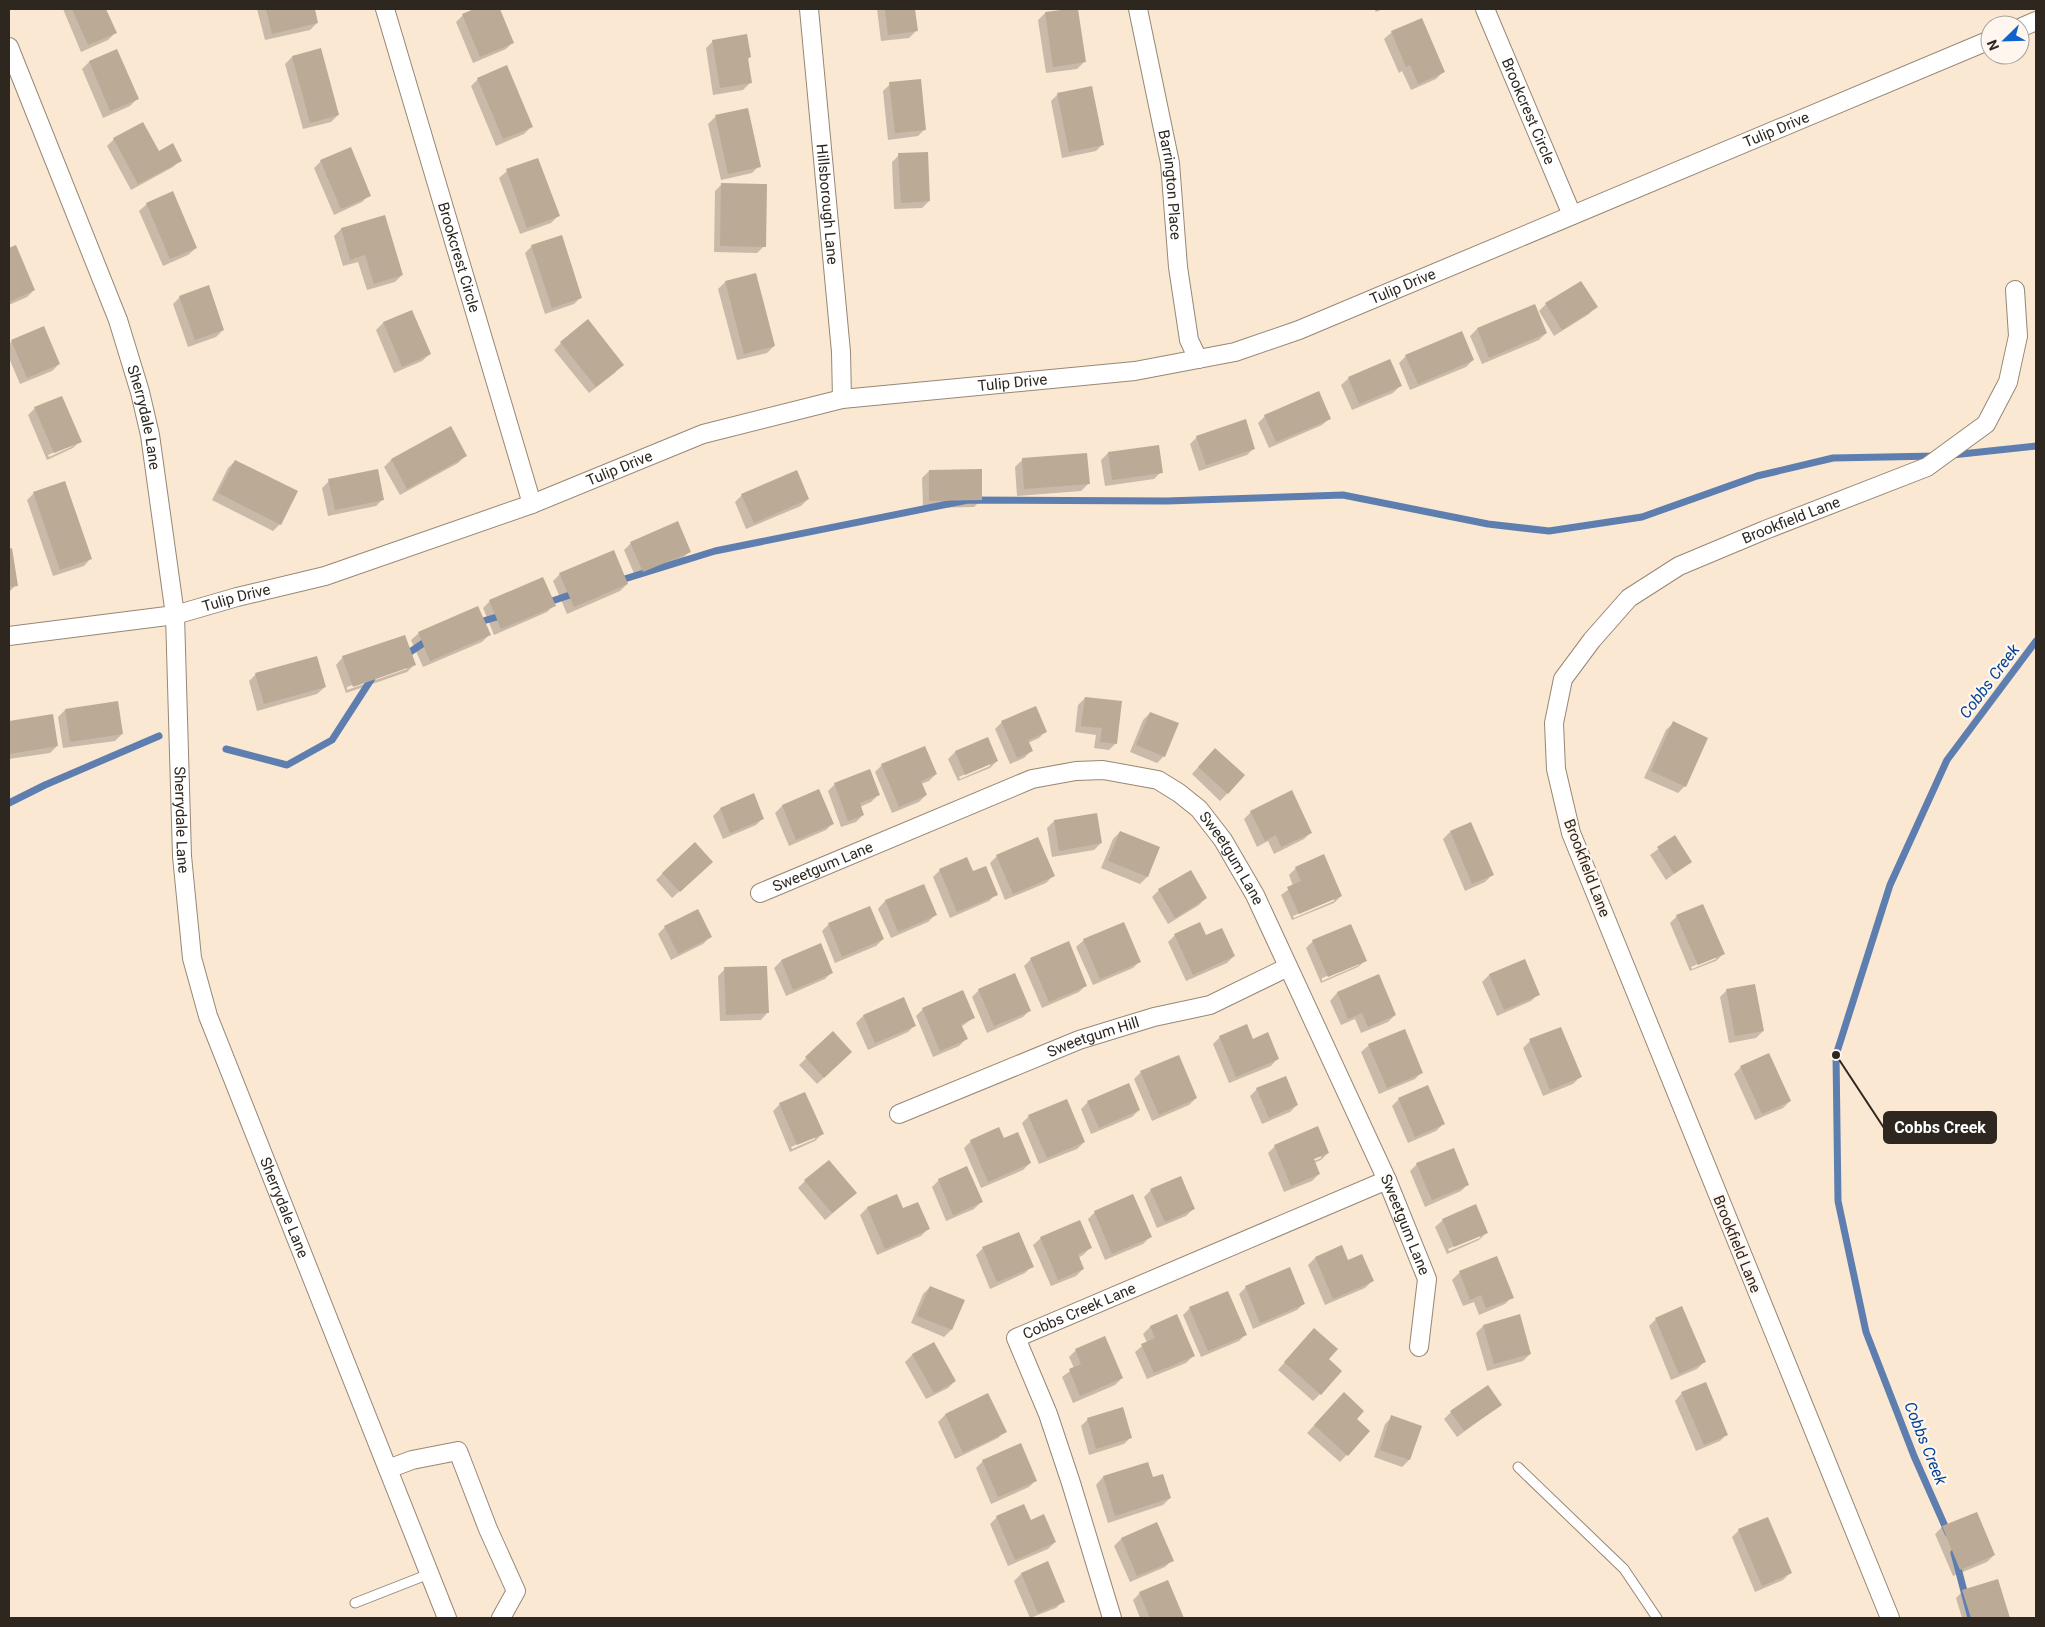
<svg xmlns="http://www.w3.org/2000/svg" width="2045" height="1627" font-family="Roboto,sans-serif">
<style>
.shadow{fill:#0003;fill-rule:evenodd}
.lines{fill:none;stroke-linecap:round;stroke-linejoin:round}
.stream{stroke:#5d7eae;stroke-width:7}
.building{fill:#bbaa96}
.lane-casing{stroke:#978774;stroke-width:11}
.street-casing{stroke:#978774;stroke-width:20}
.lane{stroke:#fff;stroke-width:9}
.street{stroke:#fff;stroke-width:18}
.labels{text-anchor:middle;stroke-width:4.5;stroke-linejoin:round;paint-order:stroke}
.street-label{font-size:15px;fill:#2d271f;stroke:#fff7ef}
.water-label{font-size:16px;font-style:italic;fill:#004294;stroke:#fff7ef}
.leader{fill:none;stroke:#2d271f;stroke-width:2}
.callout-dot{fill:#2d271f;stroke:#fff7ef;stroke-width:2}
.callout{fill:#2d271f;stroke:#2d271f;stroke-width:2}
.callout-label{font-size:16px;text-anchor:middle;font-weight:bold;fill:#fff}
</style>
<rect width="100%" height="100%" fill="#fae8d3"/>
<path class="shadow" d="M63,9H105L115,33L108,40L81,52Z
M257,9H314L317,23L310,30L265,40Z
M477,9H499L513,42L506,49L473,63L456,22L463,15Z
M877,9H914L916,31L909,38L881,41Z
M1076,9L1084,62L1077,69L1046,73L1038,20L1045,13Z
M1374,9H1383L1376,12Z
M1392,32L1443,72L1436,79L1411,90L1402,71L1399,73L1384,39Z
M713,41L750,57L747,60L750,83L743,90L713,95L706,48Z
M320,50L338,115L331,122L303,129L285,64L292,57Z
M117,51L137,99L130,106L103,118L82,69L89,62Z
M478,79L531,127L524,134L496,146L471,86Z
M890,84L925,129L918,136L888,140L883,91Z
M1058,94L1103,144L1096,151L1062,158L1051,101Z
M715,117L759,166L752,173L721,180L708,124Z
M114,139L158,152L180,160L173,167L131,190L107,146Z
M899,155L929,201L922,208L894,209L892,162Z
M537,159L558,216L551,223L520,234L499,178L507,171Z
M321,161L369,195L362,202L334,215L314,168Z
M722,184L764,246L757,253L714,252L715,191Z
M147,204L196,248L188,255L163,266L139,211Z
M384,216L402,275L395,282L367,290L358,262L343,266L334,236L341,229Z
M532,246L581,297L574,304L545,314L525,253Z
M15,247L34,290L27,297L9,305V249Z
M725,282L774,346L767,353L737,360L718,289Z
M180,297L223,330L216,337L188,347L173,304Z
M1546,304L1596,307L1589,314L1554,336L1539,311Z
M1534,306L1546,333L1539,340L1482,364L1470,336L1477,329Z
M411,311L430,354L422,361L394,373L376,330L383,323Z
M12,341L59,364L52,371L20,384L9,358V344Z
M561,343L616,372L589,393L554,350Z
M1406,356L1473,360L1466,367L1410,390L1399,363Z
M1390,361L1400,386L1393,393L1352,410L1341,385L1349,378Z
M35,408L80,441L73,448L47,460L28,415ZM73,444V446L49,457L48,455Z
M1265,416L1330,418L1322,425L1269,448L1258,423Z
M1197,437L1254,448L1247,455L1199,471L1190,444Z
M1108,453L1161,472L1154,479L1105,486L1101,460Z
M465,456L458,463L400,495L384,467L391,460Z
M1022,460L1088,484L1081,491L1017,496L1015,467Z
M235,461L280,524L273,531L212,500L228,468Z
M929,471L981,500L974,507L923,508L922,478Z
M329,481L383,499L376,506L328,516L322,488Z
M34,493L91,558L84,566L53,576L27,500Z
M742,495L808,499L801,506L746,529L735,502Z
M631,543L690,551L683,558L636,578L624,550Z
M9,550H11L16,585L9,592Z
M560,574L627,584L620,591L567,614L553,581Z
M490,601L554,605L547,612L494,635L483,608Z
M419,633L489,635L482,642L423,667L411,640Z
M343,657L414,665L407,672L346,693L336,665ZM407,666V669L347,690V687Z
M256,674L325,687L317,694L257,711L249,681Z
M1085,698L1116,743L1109,750L1094,748L1096,735L1075,732L1078,705Z
M65,710L122,734L115,741L63,748L58,717Z
M1150,713L1164,756L1157,763L1130,752L1143,720Z
M52,715L57,746L50,753L9,759V722Z
M1002,722L1046,731L1039,738L1028,743L1031,751L1024,758L1010,764L995,729Z
M1673,723L1685,786L1678,793L1644,778L1666,730Z
M987,739L997,761L990,768L958,781L948,759L955,752ZM990,763V766L960,779L959,777Z
M1208,756L1244,776L1220,801L1192,774Z
M882,765L936,774L929,781L921,784L926,795L919,802L892,813L875,772Z
M835,784L878,795L871,802L860,807L863,815L856,822L841,827L828,791Z
M819,790L833,823L826,830L789,846L775,813L782,806Z
M720,809L763,818L756,825L723,839L713,816Z
M1251,812L1311,832L1304,839L1274,854L1268,841L1257,847L1244,819Z
M1096,814L1101,843L1094,850L1052,857L1047,828L1054,821Z
M1120,832L1158,847L1147,877L1140,884L1101,868L1113,839Z
M1450,832L1492,875L1485,882L1465,891L1443,839Z
M1675,837L1691,861L1666,880L1650,855Z
M997,856L1053,876L1046,883L1005,900L990,863Z
M1296,868L1341,896L1334,903L1292,920L1281,895L1293,886L1289,875ZM1334,898V901L1294,918L1293,916Z
M704,869L672,898L656,880L663,873Z
M940,870L972,873L996,894L989,901L950,918L933,877Z
M923,886L935,915L928,922L891,938L878,909L885,901Z
M1159,890L1206,898L1199,905L1168,924L1152,897Z
M1677,916L1723,954L1716,961L1690,971L1670,923ZM1716,956V959L1692,969L1691,967Z
M829,924L883,939L876,946L835,963L822,931Z
M665,927L710,937L703,944L671,960L658,934Z
M1175,935L1205,936L1234,956L1227,963L1186,981L1168,942Z
M1084,940L1140,961L1133,968L1093,985L1076,947Z
M1313,941L1366,960L1358,967L1321,983L1306,948ZM1359,963V965L1322,981V978Z
M1031,959L1086,985L1079,992L1042,1008L1024,966Z
M781,961L832,972L825,979L786,996L774,968Z
M1524,961L1538,994L1531,1001L1497,1016L1482,982L1489,975Z
M725,969L768,1012L761,1020L720,1021L718,976Z
M1378,976L1395,1015L1388,1022L1361,1033L1355,1019L1341,1025L1330,1001L1337,993Z
M979,990L1030,1010L1023,1017L987,1033L972,997Z
M1727,990L1763,1031L1756,1038L1729,1043L1720,997Z
M923,1009L973,1018L961,1027L966,1039L959,1046L933,1057L916,1016Z
M863,1016L915,1025L908,1032L868,1050L856,1023Z
M1404,1030L1422,1072L1415,1079L1379,1094L1361,1052L1369,1045Z
M833,1033L851,1052L817,1084L799,1065Z
M1220,1037L1253,1040L1278,1058L1271,1066L1229,1083L1213,1044Z
M1530,1041L1580,1077L1573,1084L1543,1096L1523,1048Z
M1741,1067L1790,1101L1783,1108L1755,1120L1734,1074Z
M1141,1072L1196,1098L1189,1105L1152,1121L1134,1079Z
M1257,1089L1297,1105L1290,1112L1262,1124L1250,1096Z
M1399,1099L1443,1124L1436,1131L1408,1143L1392,1106Z
M1088,1102L1139,1110L1132,1117L1091,1134L1081,1109Z
M780,1104L822,1134L815,1141L790,1152L773,1111ZM815,1136V1139L792,1149L791,1147Z
M1029,1116L1084,1142L1077,1149L1039,1164L1022,1123Z
M971,1141L1030,1163L1023,1170L981,1188L964,1148Z
M1275,1146L1328,1153L1321,1160L1314,1163L1319,1174L1312,1181L1284,1192L1268,1153ZM1321,1155V1158L1309,1163L1308,1161Z
M1417,1164L1468,1184L1461,1191L1425,1207L1410,1171Z
M939,1180L981,1202L974,1209L946,1221L932,1187Z
M805,1181L848,1200L825,1220L798,1188Z
M1151,1190L1193,1209L1186,1216L1157,1228L1144,1197Z
M867,1208L902,1209L928,1229L921,1236L877,1255L860,1215Z
M1095,1212L1150,1237L1143,1244L1105,1260L1088,1219Z
M1443,1220L1486,1233L1479,1240L1447,1254L1435,1227ZM1480,1235V1238L1449,1251L1448,1249Z
M1041,1238L1090,1248L1083,1255L1078,1258L1083,1269L1076,1276L1051,1286L1033,1245Z
M983,1248L1032,1266L1025,1273L990,1289L976,1255Z
M1315,1258L1348,1262L1372,1281L1365,1288L1325,1305L1308,1265Z
M1496,1258L1512,1297L1505,1304L1479,1315L1474,1302L1463,1306L1452,1280L1459,1273Z
M930,1287L951,1330L944,1337L911,1323L923,1294Z
M1246,1287L1304,1303L1297,1310L1253,1329L1239,1294Z
M1190,1308L1246,1334L1239,1341L1201,1357L1183,1315Z
M1176,1316L1193,1356L1186,1363L1147,1379L1135,1352L1147,1342L1143,1334L1150,1327Z
M1656,1319L1704,1362L1697,1369L1671,1380L1649,1326Z
M1483,1326L1530,1354L1523,1361L1487,1371L1476,1333Z
M1308,1336L1327,1359L1320,1394L1313,1401L1278,1370Z
M933,1343L955,1381L948,1388L926,1399L905,1362L912,1355Z
M1076,1350L1122,1378L1115,1385L1073,1403L1062,1377L1074,1368L1069,1357Z
M1682,1393L1727,1434L1720,1441L1696,1451L1675,1401Z
M988,1395L1005,1431L998,1438L955,1459L938,1422L945,1415Z
M1337,1401L1368,1432L1340,1462L1307,1433Z
M1500,1405L1457,1437L1444,1419L1451,1412Z
M1392,1417L1420,1427L1409,1460L1402,1467L1374,1457L1385,1424Z
M1088,1419L1131,1437L1124,1444L1089,1455L1081,1426Z
M983,1461L1036,1480L1029,1487L991,1504L976,1468Z
M1147,1464L1152,1479L1170,1498L1163,1505L1108,1523L1096,1485L1103,1477Z
M1976,1513L1994,1555L1987,1562L1953,1576L1935,1534L1942,1527Z
M997,1517L1030,1521L1055,1542L1048,1549L1008,1566L990,1524Z
M1157,1524L1172,1560L1165,1567L1130,1582L1114,1546L1121,1539Z
M1739,1530L1790,1573L1783,1580L1755,1592L1732,1537Z
M1047,1563L1063,1601L1056,1608L1030,1618L1014,1581L1021,1574Z
M1997,1580L2009,1618H1962L1956,1598L1963,1591Z
M1167,1582L1183,1618H1140L1133,1600L1140,1593Z"/>
<g class="lines">
<path class="stream" d="M1952,455L2036,446
M618,581L715,551L968,500L1167,501L1343,495L1488,524L1549,531L1642,517L1757,476L1833,458L1936,456
M546,603L576,593
M476,623L504,615
M404,656L431,638
M226,749L287,765L332,740L374,675
M9,803L45,785L159,736
M1948,1533L1914,1456L1866,1332L1838,1201L1836,1055L1890,885L1947,760L2036,641
M1954,1553L1971,1618"/>
</g>
<path class="building" d="M72,9H106L117,33L88,45Z
M266,9H315L318,23L272,34Z
M474,9H500L514,43L480,57L462,14Z
M885,9H915L918,31L888,35Z
M1069,9H1078L1086,62L1053,67L1045,12Z
M1422,18L1445,72L1418,84L1410,65L1406,67L1391,31Z
M747,34L751,57L748,58L752,83L720,88L712,40Z
M321,48L339,115L310,123L292,56Z
M117,49L139,99L110,111L89,61Z
M507,65L533,127L503,139L477,78Z
M921,79L926,130L895,133L889,82Z
M1092,86L1104,145L1069,152L1057,93Z
M748,108L761,167L728,174L715,115Z
M143,122L159,151L173,143L182,161L138,184L113,138Z
M351,147L371,196L341,209L320,160Z
M928,152L930,201L901,203L898,153Z
M538,158L560,216L527,228L506,169Z
M721,183L767,184L766,247L720,246Z
M173,191L197,248L170,259L146,203Z
M385,215L403,275L374,284L365,255L350,260L341,228Z
M562,235L582,298L552,308L531,245Z
M16,245L35,290L9,302V248Z
M756,273L775,346L744,354L725,281Z
M1581,281L1598,307L1562,330L1545,303Z
M209,285L224,330L195,340L179,296Z
M1535,304L1547,333L1489,358L1477,328Z
M412,310L431,354L402,367L383,322Z
M588,319L624,365L596,387L560,342Z
M44,326L60,364L27,378L11,340Z
M1462,331L1474,360L1418,384L1405,355Z
M1390,359L1402,386L1359,404L1348,377Z
M1319,391L1331,419L1276,442L1264,415Z
M62,396L82,442L54,453L34,407Z
M1246,419L1255,449L1206,465L1196,436Z
M451,426L467,456L407,489L391,459Z
M1159,445L1163,473L1112,480L1108,452Z
M1087,453L1090,484L1024,489L1022,458Z
M235,460L298,491L281,525L218,493Z
M378,469L384,500L335,510L328,479Z
M982,469V500L929,501V470Z
M797,470L809,499L754,523L741,494Z
M65,481L92,559L60,570L33,492Z
M678,521L691,552L643,572L630,542Z
M12,548L18,586L9,587V549Z
M614,550L628,584L574,607L559,573Z
M543,577L556,606L501,629L489,600Z
M478,606L491,635L430,661L418,632Z
M405,635L416,665L353,687L342,656Z
M317,656L326,687L264,704L255,673Z
M1085,697L1122,701L1117,744L1100,742L1102,728L1081,726Z
M118,701L123,734L70,742L65,709Z
M1036,706L1047,732L1028,740L1033,751L1017,758L1001,721Z
M1150,712L1179,723L1165,757L1136,745Z
M53,714L58,746L9,754V721Z
M1673,721L1708,738L1686,787L1651,771Z
M988,737L998,761L965,775L955,751Z
M925,746L937,774L921,781L927,795L899,807L881,764Z
M1215,748L1245,775L1228,794L1198,767Z
M870,769L880,795L860,803L864,815L848,821L834,783Z
M819,789L834,824L796,840L782,805Z
M1292,790L1312,833L1281,847L1276,835L1265,841L1250,811Z
M754,793L764,819L730,833L720,808Z
M1097,813L1102,843L1059,851L1054,820Z
M1471,822L1494,875L1472,884L1450,831Z
M1120,831L1160,847L1148,877L1108,861Z
M1675,835L1692,862L1674,874L1657,847Z
M1038,837L1055,876L1013,894L996,855Z
M695,842L713,862L680,892L662,873Z
M1324,854L1342,896L1299,914L1287,887L1301,881L1295,867Z
M967,857L973,871L986,866L998,895L957,912L939,869Z
M1191,870L1207,898L1175,918L1158,889Z
M924,884L937,915L898,932L885,900Z
M1703,904L1725,954L1698,965L1676,915Z
M870,906L884,939L842,957L828,923Z
M698,909L712,937L678,954L664,926Z
M1124,922L1141,962L1100,979L1083,939Z
M1200,922L1206,935L1222,928L1235,956L1193,975L1174,934Z
M1351,924L1367,961L1328,977L1312,940Z
M1069,941L1087,986L1049,1002L1030,958Z
M821,943L833,973L793,990L781,960Z
M1525,959L1540,995L1504,1010L1489,974Z
M767,966L769,1013L726,1015L724,967Z
M1015,973L1031,1011L994,1026L978,989Z
M1379,974L1396,1015L1368,1027L1362,1013L1348,1019L1337,992Z
M1755,984L1764,1031L1735,1036L1726,989Z
M963,990L975,1018L961,1024L968,1039L940,1051L922,1008Z
M904,997L916,1026L875,1043L863,1015Z
M1247,1024L1253,1039L1268,1032L1279,1059L1236,1077L1219,1036Z
M1561,1027L1582,1077L1550,1090L1529,1039Z
M1405,1029L1423,1073L1387,1088L1368,1044Z
M833,1031L852,1052L824,1078L805,1057Z
M1769,1053L1791,1101L1762,1114L1740,1066Z
M1179,1055L1197,1098L1159,1115L1140,1071Z
M1286,1076L1298,1105L1269,1118L1256,1088Z
M1129,1083L1140,1110L1099,1128L1087,1101Z
M1428,1085L1445,1124L1415,1137L1398,1098Z
M805,1092L824,1134L797,1145L779,1103Z
M1067,1099L1085,1142L1047,1158L1028,1115Z
M1318,1126L1329,1153L1314,1159L1320,1174L1291,1186L1274,1145Z
M999,1127L1004,1138L1018,1132L1031,1163L988,1182L970,1140Z
M1454,1148L1469,1185L1432,1200L1416,1163Z
M829,1160L857,1193L832,1213L804,1180Z
M967,1166L983,1202L953,1215L938,1179Z
M1181,1176L1195,1209L1165,1222L1150,1189Z
M897,1194L903,1208L918,1202L930,1229L885,1249L867,1207Z
M1133,1194L1152,1237L1112,1254L1094,1211Z
M1476,1204L1488,1233L1454,1247L1442,1219Z
M1080,1220L1092,1248L1078,1254L1084,1269L1058,1280L1040,1237Z
M1019,1232L1034,1267L997,1282L982,1247Z
M1342,1245L1348,1260L1362,1254L1374,1281L1333,1299L1315,1257Z
M1497,1256L1514,1298L1486,1308L1481,1295L1470,1300L1459,1271Z
M1290,1267L1305,1304L1260,1323L1245,1286Z
M930,1286L965,1300L952,1330L917,1316Z
M1228,1291L1247,1335L1208,1351L1189,1307Z
M1682,1306L1706,1362L1679,1374L1655,1318Z
M1177,1314L1195,1356L1154,1373L1141,1344L1155,1338L1150,1326Z
M1520,1314L1531,1354L1494,1364L1483,1325Z
M1314,1328L1338,1349L1329,1359L1342,1371L1321,1395L1284,1362Z
M1105,1336L1123,1378L1080,1396L1069,1369L1081,1364L1075,1349Z
M934,1342L956,1381L934,1393L912,1354Z
M1706,1382L1728,1435L1704,1445L1681,1392Z
M1488,1385L1502,1405L1464,1431L1450,1411Z
M1344,1392L1364,1411L1357,1419L1370,1431L1348,1456L1314,1425Z
M988,1393L1007,1432L963,1453L945,1414Z
M1123,1407L1132,1438L1096,1449L1087,1418Z
M1391,1415L1422,1426L1410,1460L1380,1450Z
M1021,1443L1037,1481L998,1497L982,1460Z
M1148,1462L1153,1477L1163,1474L1171,1498L1115,1516L1103,1476Z
M1024,1504L1031,1520L1044,1514L1056,1542L1015,1560L996,1516Z
M1977,1512L1995,1555L1960,1570L1942,1526Z
M1768,1517L1792,1573L1762,1586L1738,1529Z
M1157,1522L1174,1561L1137,1576L1121,1538Z
M1048,1561L1065,1602L1038,1613L1021,1573Z
M1998,1579L2010,1618H1971L1962,1590Z
M1168,1580L1184,1618H1150L1139,1592Z"/>
<g class="lines">
<g class="lane-casing">
<path id="lane" d="M1518,1467L1624,1569L1657,1618
M355,1603L429,1574"/>
</g>
<g class="street-casing">
<g id="street">
<path id="s1" d="M385,9L532,504"/>
<path id="s2" d="M809,9L841,352L842,399"/>
<path id="s3" d="M1138,9L1170,163L1178,267L1189,340L1198,359"/>
<path id="s4" d="M1485,9L1572,215"/>
<path d="M2020,28L2036,21"/>
<path id="s5" d="M9,47L118,320L140,392L150,435L175,615L182,856L192,958L208,1016L447,1618"/>
<path id="s6" d="M9,636L175,615L237,597L325,576L532,504L703,434L842,399L1135,371L1235,352L1299,330L1990,40"/>
<path id="s7" d="M760,893L1032,779L1076,771L1103,770L1158,780L1179,793L1199,809L1223,840L1255,895L1387,1180L1427,1279L1419,1347"/>
<path id="s8" d="M899,1114L1079,1040L1154,1017L1210,1005L1288,967"/>
<path d="M388,1469L412,1460L458,1451L488,1529L516,1591L501,1618"/>
<path id="s9" d="M1112,1618L1071,1483L1048,1414L1016,1338L1387,1180"/>
<path id="s10" d="M1890,1618L1571,833L1556,769L1554,723L1563,679L1592,640L1629,598L1679,566L1765,530L1927,467L1986,424L2008,382L2018,336L2015,290"/>
</g>
</g>
<use href="#lane" class="lane"/>
<use href="#street" class="street"/>
</g>
<g class="labels">
<g class="street-label">
<text dy="5" stroke="none"><textPath href="#s4" startOffset="111">Brookcrest Circle</textPath></text>
<text dy="5" stroke="none"><textPath href="#s6" startOffset="1851">Tulip Drive</textPath></text>
<text dy="5" stroke="none"><textPath href="#s3" startOffset="179">Barrington Place</textPath></text>
<text dy="5" stroke="none"><textPath href="#s2" startOffset="196">Hillsborough Lane</textPath></text>
<text dy="5" stroke="none"><textPath href="#s1" startOffset="259">Brookcrest Circle</textPath></text>
<text dy="5" stroke="none"><textPath href="#s6" startOffset="1446">Tulip Drive</textPath></text>
<text dy="5" stroke="none"><textPath href="#s6" startOffset="1041">Tulip Drive</textPath></text>
<text dy="5" stroke="none"><textPath href="#s5" startOffset="395">Sherrydale Lane</textPath></text>
<text dy="5" stroke="none"><textPath href="#s6" startOffset="636">Tulip Drive</textPath></text>
<text dy="5" stroke="none"><textPath href="#s10" startOffset="1289">Brookfield Lane</textPath></text>
<text dy="5" stroke="none"><textPath href="#s6" startOffset="231">Tulip Drive</textPath></text>
<text dy="5" stroke="none"><textPath href="#s5" startOffset="800">Sherrydale Lane</textPath></text>
<text dy="5" stroke="none"><textPath href="#s7" startOffset="532">Sweetgum Lane</textPath></text>
<text dy="5" stroke="none"><textPath href="#s7" startOffset="68">Sweetgum Lane</textPath></text>
<text transform="translate(1587 868) rotate(69)" y="5">Brookfield Lane</text>
<text dy="5" stroke="none"><textPath href="#s8" startOffset="209">Sweetgum Hill</textPath></text>
<text dy="5" stroke="none"><textPath href="#s5" startOffset="1205">Sherrydale Lane</textPath></text>
<text dy="5" stroke="none"><textPath href="#s7" startOffset="938">Sweetgum Lane</textPath></text>
<text transform="translate(1737 1244) rotate(68)" y="5">Brookfield Lane</text>
<text dy="5" stroke="none"><textPath href="#s9" startOffset="365">Cobbs Creek Lane</textPath></text>
</g>
<g class="water-label">
<text transform="translate(1989 681) rotate(-53)" y="6">Cobbs Creek</text>
<text transform="translate(1926 1443) rotate(68)" y="6">Cobbs Creek</text>
</g>
</g>
<path class="leader" d="M1836 1055L1884 1128"/>
<circle class="callout-dot" cx="1836" cy="1055" r="5"/>
<rect class="callout" x="1884" y="1112" width="112" height="31" rx="5"/>
<g class="callout-label">
<text x="1940" y="1133">Cobbs Creek</text>
</g>
<rect width="2045" height="1627" fill="none" stroke="#2d271f" stroke-width="20"/>
<g transform="translate(2005 40) rotate(247)"><circle r="24" fill="#fff7ef" stroke="#aba49c"/>
<path d="M0-4L9 19L0 12L-9 19Z" fill="#1063cd"/>
<text y="-8" font-size="14" font-weight="bold" text-anchor="middle" fill="#2d271f">N</text>
</g>
</svg>
